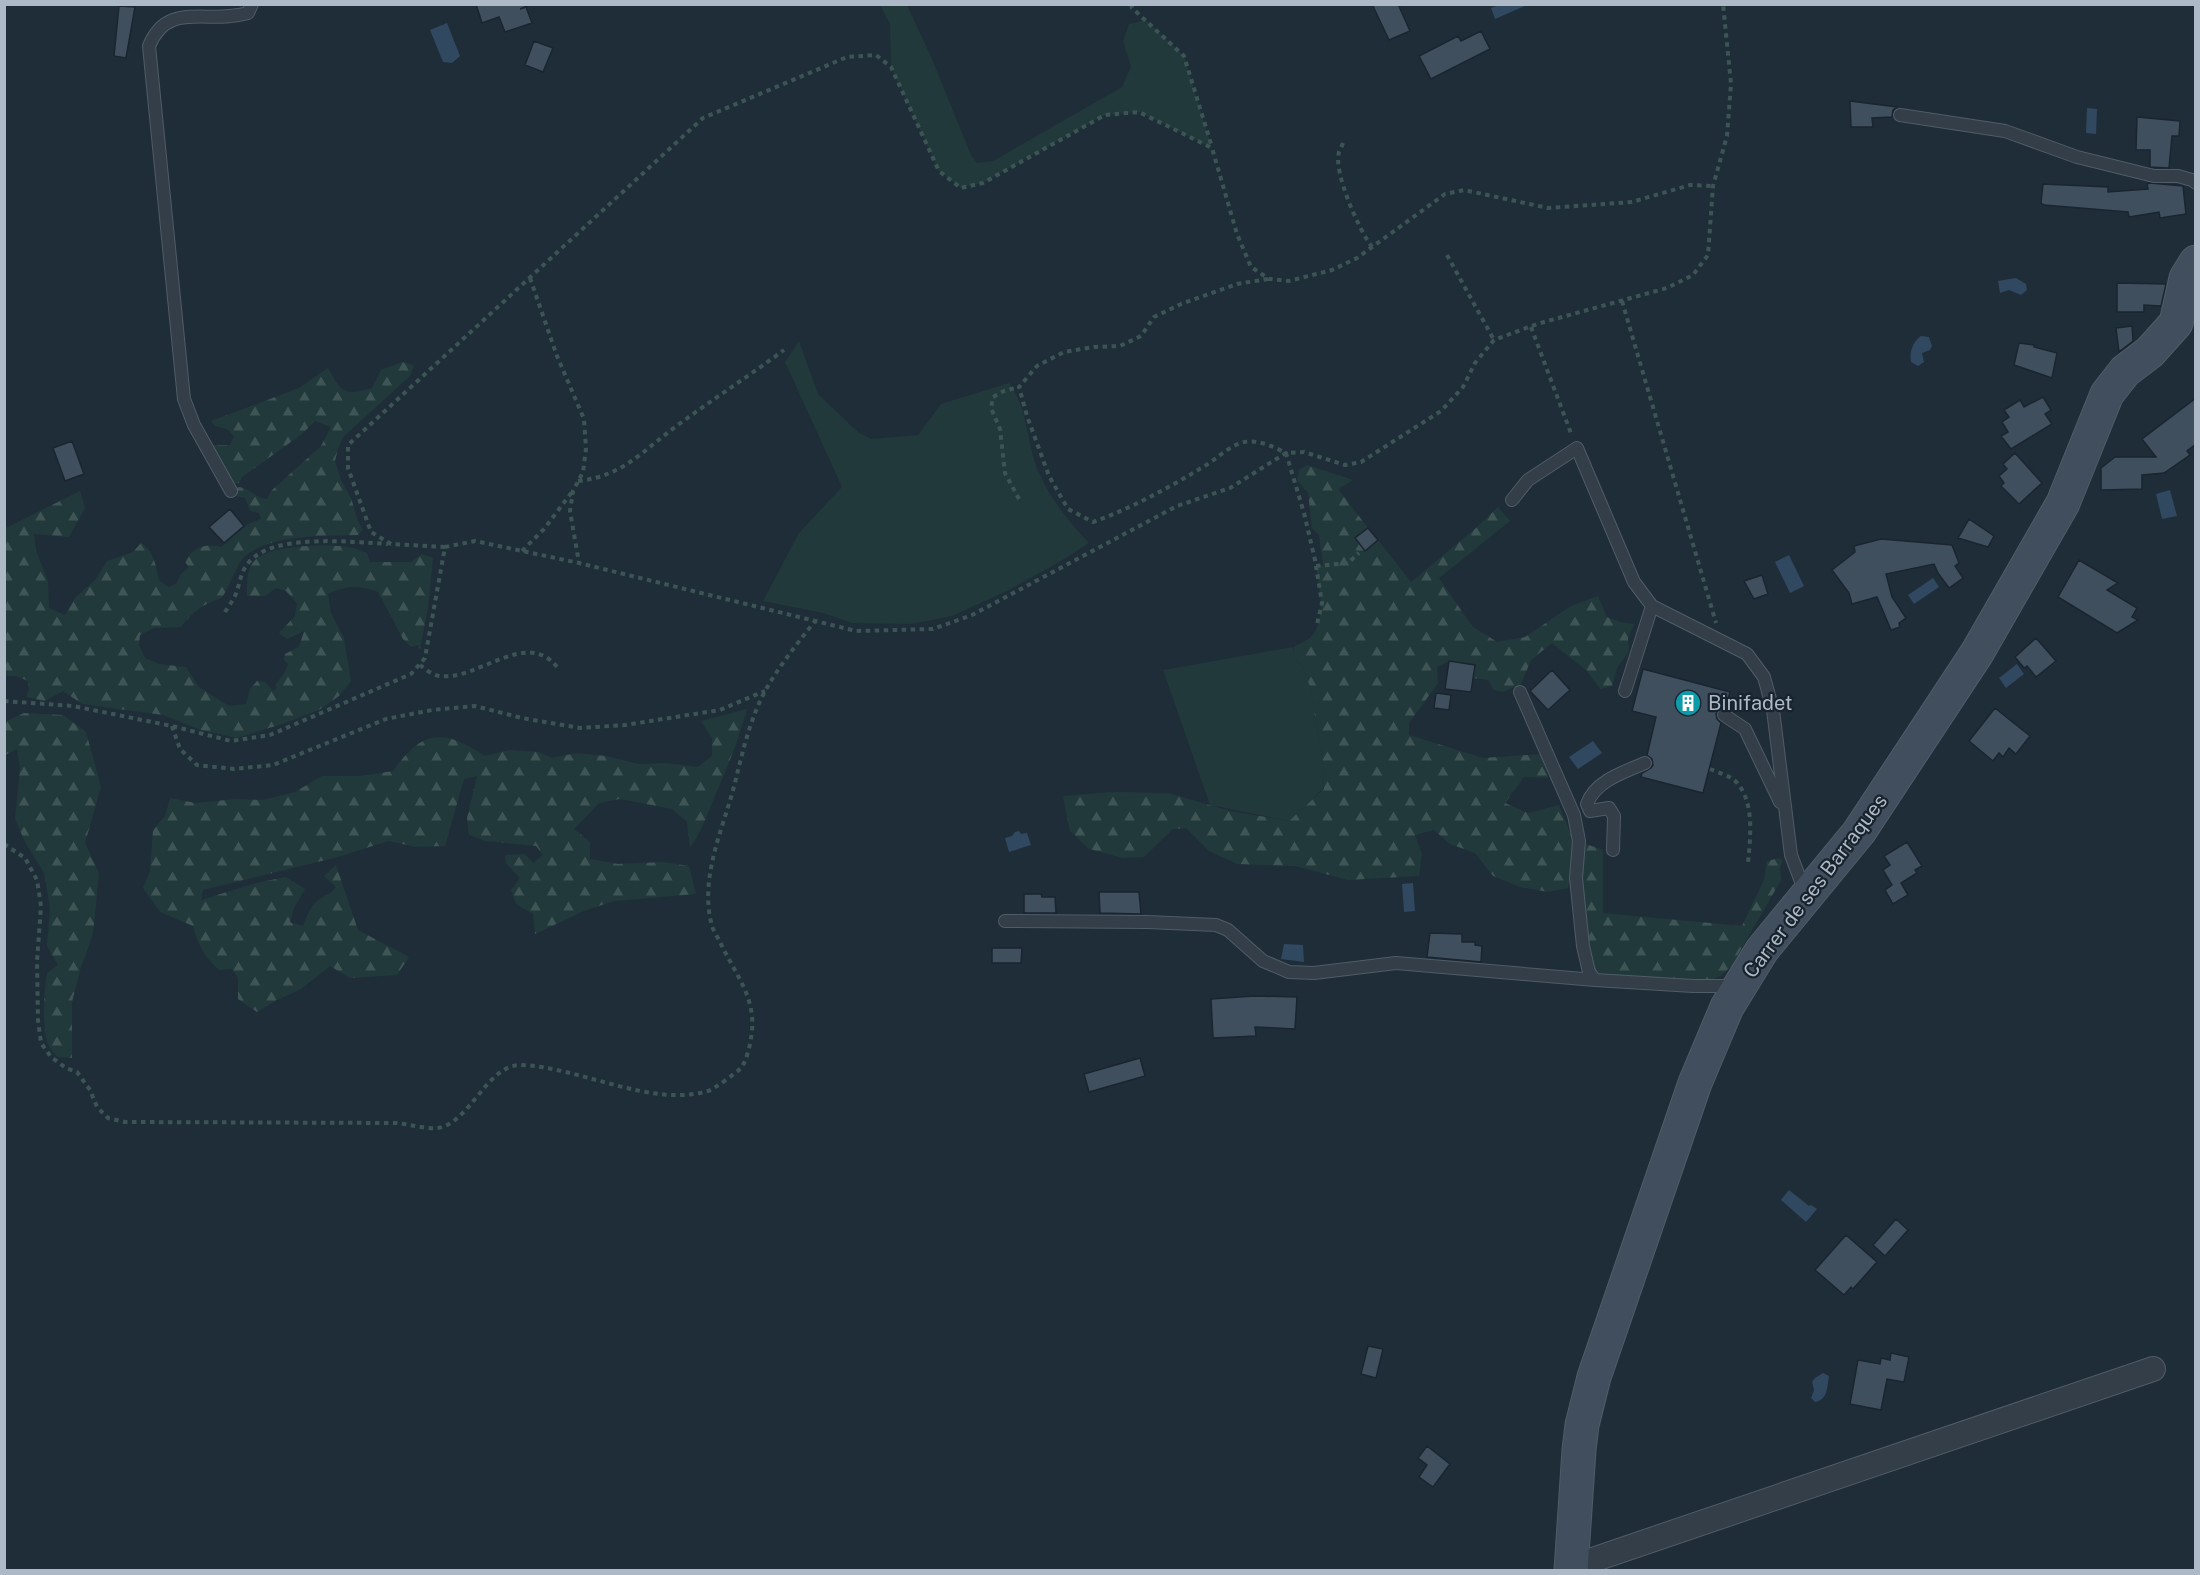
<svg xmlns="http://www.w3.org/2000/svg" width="2200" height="1575" font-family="'Public Sans',sans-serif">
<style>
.grass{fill:#21393a}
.forest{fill:url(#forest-firs)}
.water{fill:#304860}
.building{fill:#404f5e;stroke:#1a2530;stroke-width:1.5}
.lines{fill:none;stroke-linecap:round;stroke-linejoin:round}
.service-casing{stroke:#505c67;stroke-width:14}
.minor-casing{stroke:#505c67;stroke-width:26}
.secondary-casing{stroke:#505c67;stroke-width:35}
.path{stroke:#3c5554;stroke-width:4;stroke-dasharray:4.5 4.5;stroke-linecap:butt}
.service{stroke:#333e49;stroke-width:12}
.minor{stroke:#333e49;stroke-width:24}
.secondary{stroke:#414e5d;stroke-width:33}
.labels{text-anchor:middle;stroke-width:4.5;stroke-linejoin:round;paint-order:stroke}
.poi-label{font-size:20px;fill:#adb9c6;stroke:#18232e;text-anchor:start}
.street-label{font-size:20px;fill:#adb9c6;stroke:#18232e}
</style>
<defs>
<pattern id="forest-firs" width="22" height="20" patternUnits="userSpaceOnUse" patternTransform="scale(1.5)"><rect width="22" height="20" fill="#21393a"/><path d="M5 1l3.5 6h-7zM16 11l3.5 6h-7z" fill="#3f5455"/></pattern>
</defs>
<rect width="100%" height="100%" fill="#1f2d39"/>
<path class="grass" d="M880,5H907L932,59L971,155L977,163L993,161L1122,87L1131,67L1123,41L1129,24L1146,20L1184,56L1212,148L1139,112L1105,115L983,183L961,188L939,171L891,67L890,24Z
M799,341L818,394L858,432L871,439L918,435L941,404L1009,383C1029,409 1026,445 1040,475C1051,500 1070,523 1089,543L1061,561L1007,591L952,616L911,624L852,623L823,613L763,601L799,533L842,487L785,362Z
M1293,647V655L1303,667L1310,687L1323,764L1324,788L1289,821L1210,805L1163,670Z"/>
<path class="forest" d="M402,362L414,365L410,376L343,437L338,449L335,461L341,480L351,498L358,521L363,530L358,535C325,536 270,534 244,557C239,561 228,589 222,598C203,604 193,611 181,627L154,628L140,635L139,645L145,658L159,664L186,667L199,687L229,706L246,704L250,689L257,681L265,682L273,691L277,688L275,686C280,677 285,675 288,664L284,660L285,654L299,647L304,631L287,639L279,633L295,616L297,603L286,591L276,588L265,596H247C247,584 246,574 252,564C264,544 328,544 349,547C355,548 361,551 367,553L370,562H411L422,554L433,558L428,608L420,649L418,645L411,647L403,639L378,592C359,585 346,585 328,594L331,613L344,638L351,681L339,696L319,710L282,724L237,738L201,730L163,715L82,704L63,691L45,701L26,697L29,690L28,681L16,676H5L4,529L80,491L85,508L69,537L34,534L36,551L48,581L49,608L65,615L75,598L96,579L107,561L133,552L141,543C154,551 156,566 159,580L168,587L176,584L181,574L189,567L185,562C192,547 206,543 221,547L248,524L261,519L259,513L250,511L245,498L235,496L234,490L239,487C250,488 255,498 267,499L271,491L321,446L331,427L315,421L302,434L242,477L239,483L232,484L213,449L214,445H230L234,436L227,429L215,426L211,421L299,388L328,368C342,393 344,396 372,388L381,370Z
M1307,465L1353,480L1338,489L1368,528L1355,538L1365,551L1378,540L1411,582L1477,527L1498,507L1510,521L1439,578L1472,626L1497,642L1525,637L1571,606L1598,596L1607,617L1621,622L1634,624L1628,639L1629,651L1617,668L1612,686L1600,689L1587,671L1552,643L1531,660L1521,684L1503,692L1494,690L1488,680L1473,678L1475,665L1449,661L1437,667L1438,683L1409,723V735L1483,758L1541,754L1548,778L1524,777L1505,803L1528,813L1559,805L1572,837V865L1568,888L1548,892L1520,887L1493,876L1475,853L1450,844L1434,830L1415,835L1422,854L1419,876L1348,880L1295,866L1237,864L1209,851L1186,828L1173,829L1144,857L1123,858L1089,849L1070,831L1063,796L1113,792L1168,793L1230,811L1289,821L1324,789L1323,764L1310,687L1303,667L1293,655L1294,647C1298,644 1307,641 1311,637C1327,620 1319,586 1316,566L1323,565L1319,535L1312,528L1308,493L1297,480L1299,470Z
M747,709C738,742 726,770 713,801C706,817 701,833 690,847L687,822L672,809L620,799L599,803L574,829L590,842V859L618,864L663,862L689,866L696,894L614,901L584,911L535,934L533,914L516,904L511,890L520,878L506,863L505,855L525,854L533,863L543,855L536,846L486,841L469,835L467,818L477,776L464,779L445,846L415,847L389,841L334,858L203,890L201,900L256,883L286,877L305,889L294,908L290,922L303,926C307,916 311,904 321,898C328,894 331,894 336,887L324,876L336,865L358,930L409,957L397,975L350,978L330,966L301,989L275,1001L257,1012L238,999V978L232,969L219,970C204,956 198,945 193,926L160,912L143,888L150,871L153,830L165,816L170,798L196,803L236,799L263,800L295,792L322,776H361L393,771C423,729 443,728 485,756L509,750L539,752L552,758L576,753L606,756L638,764L666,763L698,767L712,756V738L701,721Z
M24,713L63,715L86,732L101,787L85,843L99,873L93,934L81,967L72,1002V1058L58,1057C55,1054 51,1050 49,1046C41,1028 44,991 47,973L58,965L47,946L50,908L44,873L25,842L15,819L20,768L17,749L5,755V722Z
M1583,843L1603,850V913L1742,926L1764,880L1767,861L1779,858L1783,861L1780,867L1781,880L1732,965L1722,975L1711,980L1695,981L1601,975L1593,968L1589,960L1581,874Z"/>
<path class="water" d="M1499,5V4L1527,5L1495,19L1491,8Z
M447,23L460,56L452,63L443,62L430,30Z
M2087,108L2097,109L2096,134L2086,133Z
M2016,278L2026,284L2027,290L2021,295L2009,290L2000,293L1998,281Z
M1921,336L1929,337L1932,346L1930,350L1922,353L1924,362L1918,366L1911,362C1909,353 1913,341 1921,336Z
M2170,490L2177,516L2162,519L2156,494Z
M1789,555L1804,586L1790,593L1775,562Z
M1933,578L1939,587L1914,604L1908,595Z
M2017,664L2024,674L2006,688L1999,678Z
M1593,741L1602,753L1578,769L1569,757Z
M1019,831L1021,834L1027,833L1031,845L1009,852L1005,838L1012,836L1015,832Z
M1413,883L1415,911L1404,912L1402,884Z
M1284,944L1303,945L1304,962L1281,959Z
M1789,1190L1809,1206L1811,1205L1817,1209L1806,1222L1781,1200Z
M1823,1373L1829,1376C1827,1387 1828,1400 1815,1402L1811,1398L1814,1390L1812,1382L1815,1378Z"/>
<path class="building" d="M476,4H527V6L520,9L526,7L532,23L505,32L499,17L482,23Z
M1372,4H1398L1410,31L1389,40Z
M119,6L135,7L126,58L114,56Z
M1481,31L1490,49L1431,79L1419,56L1458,36L1461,41Z
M534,41L553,48L543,72L525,65Z
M1850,101L1897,107L1893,110L1892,117L1872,118L1873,127H1851Z
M2137,117L2180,121L2179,136H2172L2169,168L2150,167V150H2136Z
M2150,183L2183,186L2186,214L2160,218L2159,212L2129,217L2128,212L2044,205L2041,203L2043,184L2108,187V192L2148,189L2147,184Z
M2117,283L2166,284L2161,306L2144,305V312H2117Z
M2132,326L2133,341L2119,352L2116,328Z
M2019,343L2034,345V347L2057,353L2052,378L2014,365Z
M2043,397L2051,410L2045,414L2052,424L2011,449L2001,436L2008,432L2002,422L2009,417L2004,410L2020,400L2024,407Z
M2196,398V444L2187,451L2190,455L2164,473L2142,475V489L2101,490V468L2115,457H2156L2142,439Z
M72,441L84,474L65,481L53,448Z
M2015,453L2042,483L2019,504L2001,486L2004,483L1999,476L2007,469L2003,464Z
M230,509L244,526L224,543L209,527Z
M1969,519L1994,536L1988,547L1958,538Z
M1368,528L1378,540L1365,551L1355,538Z
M1881,539L1952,545L1959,563L1955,566L1963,578L1949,588L1938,573L1934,564L1886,574L1892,597L1906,618L1899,623L1900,627L1891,630L1877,597L1852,604L1849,593L1832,570L1855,552L1854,546Z
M2079,560L2118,583L2107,590L2137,608L2132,617L2138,620L2117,633L2058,597Z
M1762,575L1768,594L1754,599L1744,581Z
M2036,638L2056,661L2036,677L2027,666L2024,668L2015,657Z
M1449,661L1475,665L1471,692L1445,689Z
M1643,669L1730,692L1726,707L1720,708L1716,714L1717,719L1721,723L1703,793L1641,777L1642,773L1651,768L1653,765L1652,759L1647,755L1656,717L1632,711Z
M1552,670L1570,690L1548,710L1530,691Z
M1436,693L1451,695L1449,710L1434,708Z
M1995,708L2030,736L2016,754L2009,748L2003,757L1999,753L1993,761L1969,741Z
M1907,842L1922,866L1915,870L1917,873L1901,883L1908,895L1893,904L1885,890L1892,885L1883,870L1890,865L1884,856Z
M1099,892H1139L1141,914L1100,913Z
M1024,894H1041L1042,897H1055L1056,913H1024Z
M1430,933L1462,934V942H1475V945L1482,946L1481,962L1427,957Z
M992,948H1022L1021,963H992Z
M1254,996L1297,997L1295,1029L1255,1027L1256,1036L1213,1038L1211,999Z
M1140,1058L1145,1076L1089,1092L1084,1074Z
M1896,1219L1908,1230L1885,1256L1873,1245Z
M1846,1235L1877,1262L1853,1289L1851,1287L1844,1295L1815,1270Z
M1368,1346L1383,1349L1376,1378L1361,1374Z
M1891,1353L1909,1357L1904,1382L1887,1379L1881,1410L1850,1404L1858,1360L1880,1364L1881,1358L1890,1360Z
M1427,1446L1450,1464L1433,1487L1419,1477L1427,1465L1418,1458Z"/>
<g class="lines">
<g class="service-casing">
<path id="service" d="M1900,115L2005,131L2077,157L2154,176H2178L2192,180L2196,183
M231,491L194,425L184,399L149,46C168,0 206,25 248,13L252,4
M1512,500L1528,480L1577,448L1634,582L1652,606
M1625,691L1652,606L1747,654L1764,677L1773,710L1791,855L1805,892
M1520,692L1574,815L1579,841L1576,878L1583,946L1589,972L1595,980L1693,986H1736
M1724,715L1745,729L1780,802
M1613,850L1614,816L1609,808L1590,811L1587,804C1595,781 1624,772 1645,763
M1005,921L1147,922L1216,925L1228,930L1263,961L1289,972L1314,973L1396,963L1595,980"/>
</g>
<g class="minor-casing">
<path id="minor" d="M1572,1567L2153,1369"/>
</g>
<g class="secondary-casing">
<path id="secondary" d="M1571,1570L1579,1450L1582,1425L1594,1377L1695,1083L1727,1007L1762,950L1859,832L1977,653L2063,503L2107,394L2125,371L2150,352L2176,323L2186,278L2196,262"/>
</g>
<path class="path" d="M1131,4L1132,8L1184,56L1212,147
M1343,143C1342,146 1340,149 1339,152C1333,172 1359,230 1372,247
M1447,255L1494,340
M530,278L557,356L584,419L586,449L583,472L573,491L570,511L579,563
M1268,279L1237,284L1181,304L1154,317L1141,336L1120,346L1094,347L1064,352L1037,366L1019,387L1027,416L1049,476L1068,509L1093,522C1132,508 1168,488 1203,467C1215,460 1226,449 1238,444C1254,437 1272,446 1286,453L1304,513L1315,560L1322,603L1317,624
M1622,301L1716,623
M1531,327L1572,436
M578,481C624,476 643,450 678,425C713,399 749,376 784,350
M1019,499L1005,473L1000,429L991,408L993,397L1004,391L1019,387
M445,547L391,544L371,532L348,468V445L703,118L847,57L876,55L891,67L939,171L961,188L983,183L1105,115L1139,112L1212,148L1237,234L1251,267L1269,279L1289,281L1332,270L1357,258L1445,194L1464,190L1548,208L1632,202L1690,185L1713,186
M522,551L544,529L572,492
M1316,566L1348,563L1359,553
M225,612C228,607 232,602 235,596C240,585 240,572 249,562C273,533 353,542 388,544
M420,665C425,669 432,675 440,676C478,681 526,628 557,667
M4,701L73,706L172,726L231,741L270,735L411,674L425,658L445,547L475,541L579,563L856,631L933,629L972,615L1177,506L1230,488L1286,453L1304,452L1345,465L1361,462L1441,411L1463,387L1475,363L1494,340L1537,324L1667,288L1693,275L1708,255L1713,186L1727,136L1731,84L1723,4
M172,726L180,749L197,765L234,769L273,765L386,719L432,710L475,706L522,718L580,728L625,725L720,710L765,691
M1710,769C1719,773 1732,776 1738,784C1755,805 1750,839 1748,863
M4,844L25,858L37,880L41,906L37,961L38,1020L41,1043L51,1057L66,1068L77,1072L90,1090L97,1107L108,1118L125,1122L396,1123C409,1124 424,1129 437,1128C469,1125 487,1064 521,1065C580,1067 651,1108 708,1091C714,1089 736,1073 741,1068C746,1062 750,1046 751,1038C758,999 736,976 720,942C717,936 712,929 711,922C701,879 720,835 732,794C742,757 747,726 765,691C779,666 797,644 815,621"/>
<use href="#service" class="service"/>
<use href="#minor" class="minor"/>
<use href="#secondary" class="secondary"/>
</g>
<defs>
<g id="building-disc" transform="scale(1.35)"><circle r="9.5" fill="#0f9aa8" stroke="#18232e"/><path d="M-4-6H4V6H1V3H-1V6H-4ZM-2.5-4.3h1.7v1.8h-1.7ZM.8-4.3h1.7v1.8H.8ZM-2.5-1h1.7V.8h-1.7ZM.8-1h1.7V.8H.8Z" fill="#fff"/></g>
</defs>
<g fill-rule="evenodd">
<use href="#building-disc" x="1688" y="703"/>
</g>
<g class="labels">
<g class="poi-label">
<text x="1708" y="710">Binifadet</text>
</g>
<g class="street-label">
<text transform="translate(1815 886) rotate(-53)" y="7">Carrer de ses Barraques</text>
</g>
</g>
<rect width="2200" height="1575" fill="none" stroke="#adb9c6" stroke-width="12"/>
</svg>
